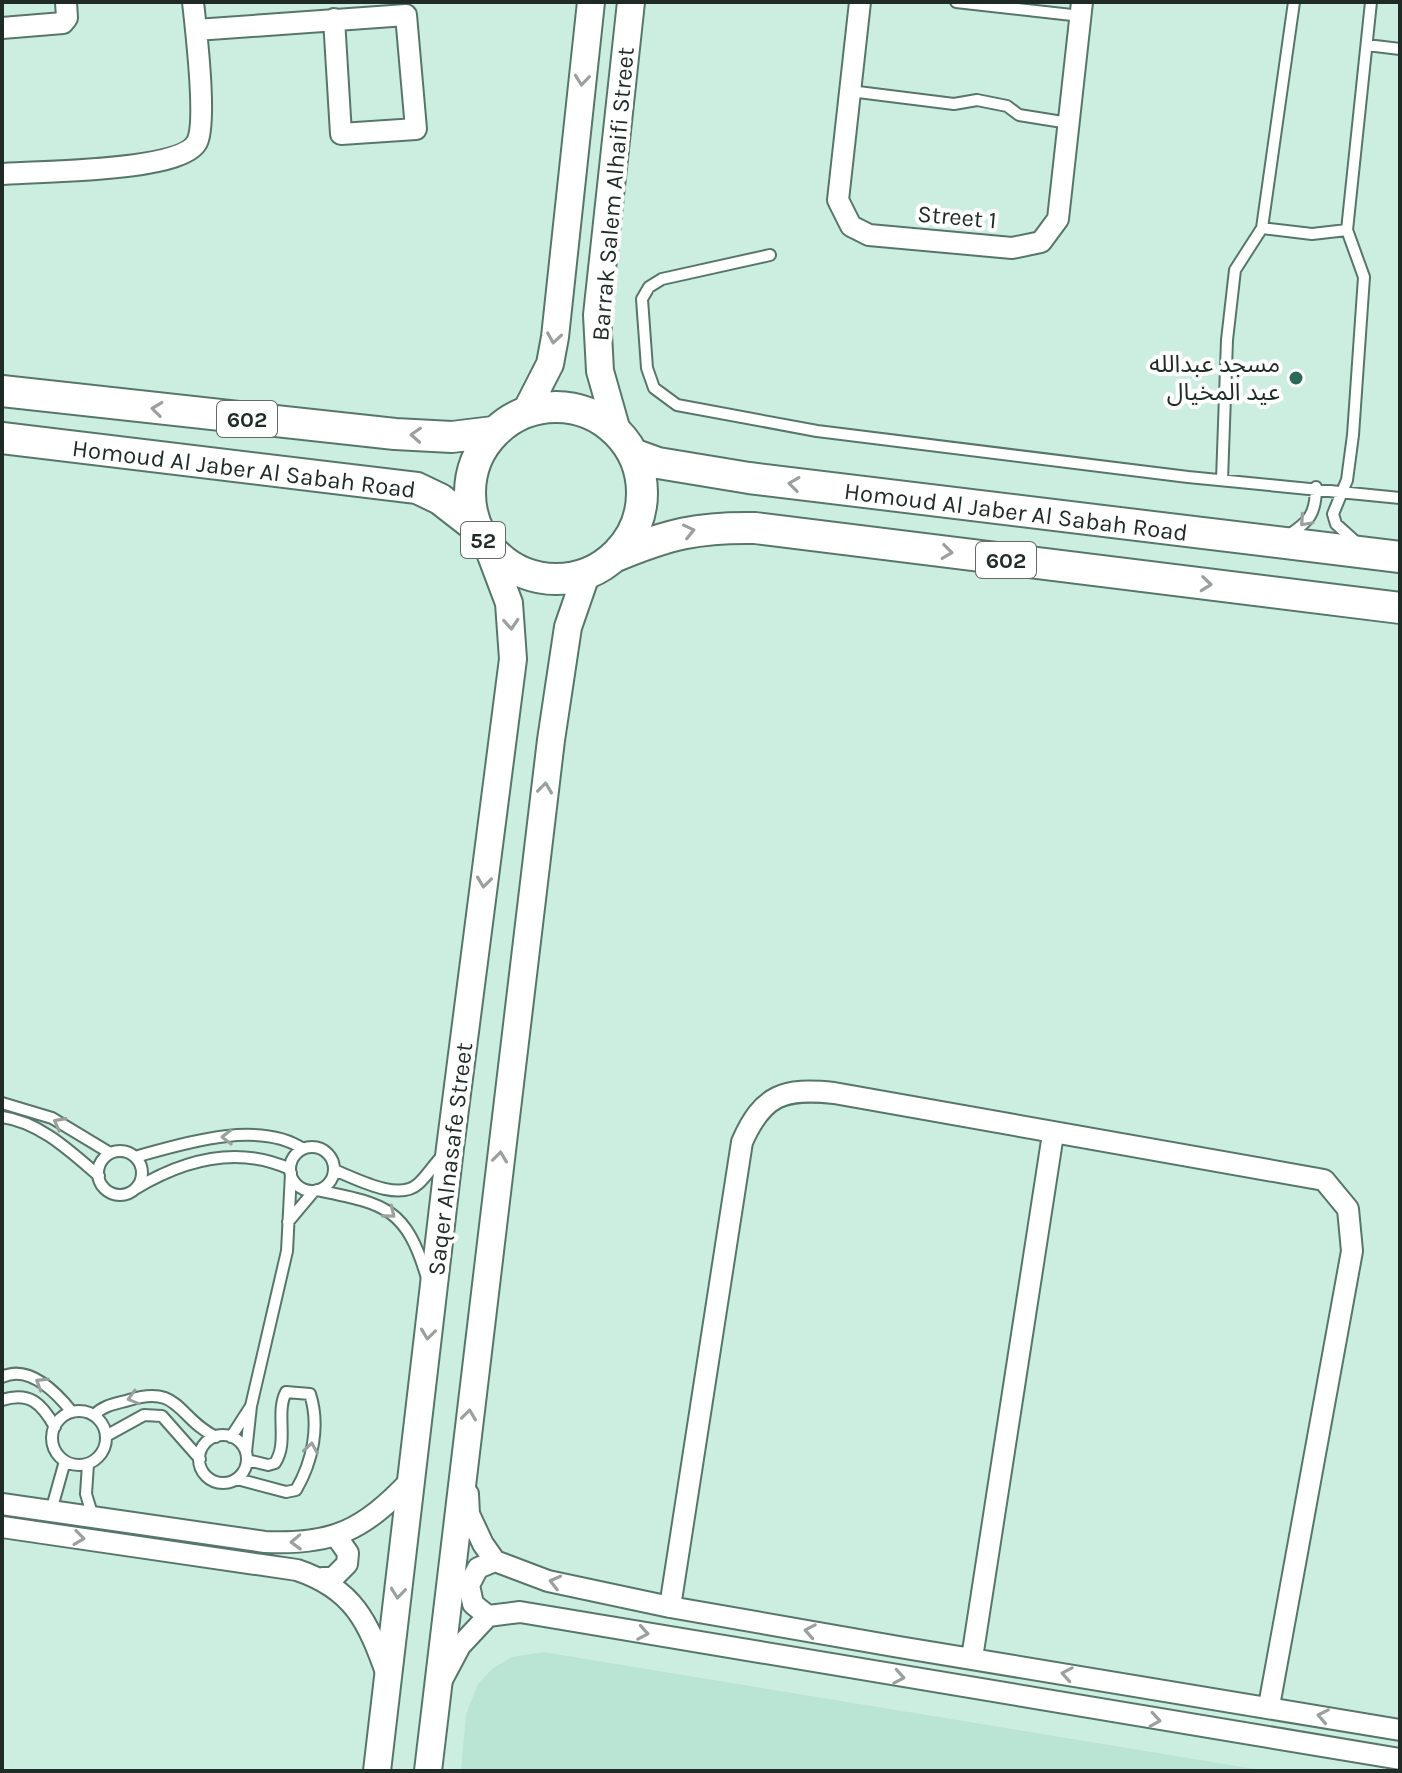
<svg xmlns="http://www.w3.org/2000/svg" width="1402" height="1773" font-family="Karla,'Noto Sans Arabic',sans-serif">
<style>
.built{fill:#bae4d4}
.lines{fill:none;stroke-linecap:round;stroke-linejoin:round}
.service-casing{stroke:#57766a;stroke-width:14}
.minor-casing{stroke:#57766a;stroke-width:24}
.secondary-casing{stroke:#57766a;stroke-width:30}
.primary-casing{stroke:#57766a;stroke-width:34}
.service{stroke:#fff;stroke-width:10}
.minor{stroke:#fff;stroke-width:20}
.secondary{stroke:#fff;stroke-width:26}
.primary{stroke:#fff;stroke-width:30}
.oneway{stroke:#9aa09d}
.poi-dot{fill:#2b6a56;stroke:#fff;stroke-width:3}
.labels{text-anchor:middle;stroke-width:8;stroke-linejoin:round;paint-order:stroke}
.shield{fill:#fff;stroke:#626b67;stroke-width:2}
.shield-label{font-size:22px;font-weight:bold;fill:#1e2b26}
.street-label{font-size:24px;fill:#1e2b26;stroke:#fff}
.poi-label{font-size:24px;fill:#1e2b26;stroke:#fff;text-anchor:end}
</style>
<rect width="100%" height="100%" fill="#cceee0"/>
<path class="built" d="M543,1652L1267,1771H461L466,1714L478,1684L493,1668L512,1657Z"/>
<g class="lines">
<g class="service-casing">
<path id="service" d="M956,2L1081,16
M1367,45L1400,49
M850,91L954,104L977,100L1007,106L1019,115L1069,123
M1262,228L1312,234L1347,230
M770,255L662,279L649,287L642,299L647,368L654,388L677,405L817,431L1188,477L1400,498
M1222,480L1227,340L1235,270L1262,228L1294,2
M1287,536C1309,522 1316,514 1316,487
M1357,543L1336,524L1333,514L1347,480L1353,435L1364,277L1347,230L1371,2
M2,1103L52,1118L110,1153
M2,1117C40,1122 71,1152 99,1176
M290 1169a22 22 0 1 1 44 0a22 22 0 1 1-44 0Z
M98 1173a22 22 0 1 1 44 0a22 22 0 1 1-44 0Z
M135,1157C181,1144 259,1119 303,1149
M334,1170C355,1178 398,1202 418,1184C427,1176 434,1164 443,1155
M135,1189C183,1160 237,1145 290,1169
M317,1190C385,1204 406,1207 427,1278
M288,1222L314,1191
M2,1377C29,1364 56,1392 72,1412
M2,1400C30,1391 42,1404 55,1427
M52 1438a27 27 0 1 1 54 0a27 27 0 1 1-54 0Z
M94,1415C104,1405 115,1404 129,1400C180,1384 177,1418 216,1437
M199 1459a24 24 0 1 1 48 0a24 24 0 1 1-48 0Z
M106,1436L144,1415L162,1416L200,1459
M231,1437L251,1406
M246,1452L251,1406L287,1251L291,1173
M88,1464L86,1494L93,1517
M237,1479L286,1492L296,1490C313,1461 320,1425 310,1394L286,1392C275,1413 289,1442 275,1463L268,1465L247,1460
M51,1511L65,1461"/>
</g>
<g class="minor-casing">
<path id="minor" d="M860,2L838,200L851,226L869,235L1012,248L1041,242L1058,219L1082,2
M2,28L63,23L67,18L66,2
M196,30L406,15L416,129L341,134L334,19
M2,174C38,171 182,172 197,142C207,122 196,29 193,2
M468,1494L469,1514L483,1544L495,1561L548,1581L670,1607L899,1647L1400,1730
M2,1504L265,1542C334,1545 363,1530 410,1481
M2,1527L297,1570C354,1589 368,1622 387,1675
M322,1578H333L347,1564L348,1553L336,1536
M670,1607L742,1142C763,1094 784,1088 834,1093L1324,1180L1348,1209L1352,1251L1269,1706
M488,1616L473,1604L469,1585L478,1568L495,1561
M972,1658L1053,1134
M443,1678L460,1646L488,1616L520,1612L1400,1759"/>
</g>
<g class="secondary-casing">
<path id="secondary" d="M526,411L550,364L555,337L591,2
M617,431L600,371L597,315L631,2
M377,1771L450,1148L513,659L509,603L489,550
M428,1771L551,740L568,627L586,575"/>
</g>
<g class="primary-casing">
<path id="primary" d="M2,391L395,434L452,437L493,432
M470 493a86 86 0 1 1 172 0a86 86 0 1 1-172 0Z
M2,438L417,488L440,499L476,527
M633,454L658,463L749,478L1400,557
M616,556C669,534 698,527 755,528L1400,608"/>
</g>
<use href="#service" class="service"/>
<use href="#minor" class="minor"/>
<use href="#secondary" class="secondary"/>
<use href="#primary" class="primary"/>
</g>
<defs><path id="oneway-chevron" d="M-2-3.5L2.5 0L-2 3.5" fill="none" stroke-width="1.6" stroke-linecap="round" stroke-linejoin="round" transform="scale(2)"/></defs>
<g class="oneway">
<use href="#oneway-chevron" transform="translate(582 80) rotate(96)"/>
<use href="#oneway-chevron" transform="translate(554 338) rotate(99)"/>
<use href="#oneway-chevron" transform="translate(157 409) rotate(-173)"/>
<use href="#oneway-chevron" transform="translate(416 435) rotate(-177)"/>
<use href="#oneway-chevron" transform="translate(794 484) rotate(-173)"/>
<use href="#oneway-chevron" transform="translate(1305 521) rotate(132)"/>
<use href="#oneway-chevron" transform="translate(689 531) rotate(-13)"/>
<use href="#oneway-chevron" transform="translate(947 552) rotate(7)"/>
<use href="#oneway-chevron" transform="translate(1206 584) rotate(6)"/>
<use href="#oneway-chevron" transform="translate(511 624) rotate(86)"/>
<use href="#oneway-chevron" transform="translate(545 788) rotate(-83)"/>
<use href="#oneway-chevron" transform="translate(484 882) rotate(97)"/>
<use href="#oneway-chevron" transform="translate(59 1123) rotate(-152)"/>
<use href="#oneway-chevron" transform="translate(227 1137) rotate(179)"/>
<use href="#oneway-chevron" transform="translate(500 1157) rotate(-83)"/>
<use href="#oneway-chevron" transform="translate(390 1213) rotate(39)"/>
<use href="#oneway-chevron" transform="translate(428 1334) rotate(97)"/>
<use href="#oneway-chevron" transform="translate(41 1383) rotate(-148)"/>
<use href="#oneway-chevron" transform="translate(133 1398) rotate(164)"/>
<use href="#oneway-chevron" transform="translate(469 1415) rotate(-83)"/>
<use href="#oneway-chevron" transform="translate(311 1448) rotate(-81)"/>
<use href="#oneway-chevron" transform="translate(79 1538) rotate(8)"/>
<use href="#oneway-chevron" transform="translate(296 1542) rotate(178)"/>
<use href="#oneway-chevron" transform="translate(555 1582) rotate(-166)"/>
<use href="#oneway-chevron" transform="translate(398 1593) rotate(96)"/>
<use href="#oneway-chevron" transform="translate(810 1631) rotate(-170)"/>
<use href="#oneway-chevron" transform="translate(643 1633) rotate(10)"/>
<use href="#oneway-chevron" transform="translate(1067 1674) rotate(-170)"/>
<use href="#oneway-chevron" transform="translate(899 1677) rotate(10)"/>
<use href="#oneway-chevron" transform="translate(1323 1716) rotate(-169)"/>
<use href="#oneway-chevron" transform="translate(1155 1720) rotate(9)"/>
</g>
<circle class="poi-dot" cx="1296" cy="378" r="8"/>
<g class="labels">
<g class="shield">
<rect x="217" y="401" width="60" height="36" rx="6"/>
<rect x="461" y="522" width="44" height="36" rx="6"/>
<rect x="976" y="542" width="60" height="36" rx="6"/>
</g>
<g class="shield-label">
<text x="247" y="427">602</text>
<text x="483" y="548">52</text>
<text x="1006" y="568">602</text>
</g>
<g class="street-label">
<text transform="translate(613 194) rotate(-85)" y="8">Barrak Salem Alhaifi Street</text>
<text transform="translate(957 217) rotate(5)" y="8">Street 1</text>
<text transform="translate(244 469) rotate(7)" y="8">Homoud Al Jaber Al Sabah Road</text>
<text transform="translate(1016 512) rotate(7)" y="8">Homoud Al Jaber Al Sabah Road</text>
<text transform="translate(450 1159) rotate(-83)" y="8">Saqer Alnasafe Street</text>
</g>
<g class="poi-label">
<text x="1280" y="372">مسجد عبدالله<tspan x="1280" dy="28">عيد المخيال</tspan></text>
</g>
</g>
<rect width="1402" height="1773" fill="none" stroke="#1e2b26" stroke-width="8"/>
</svg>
